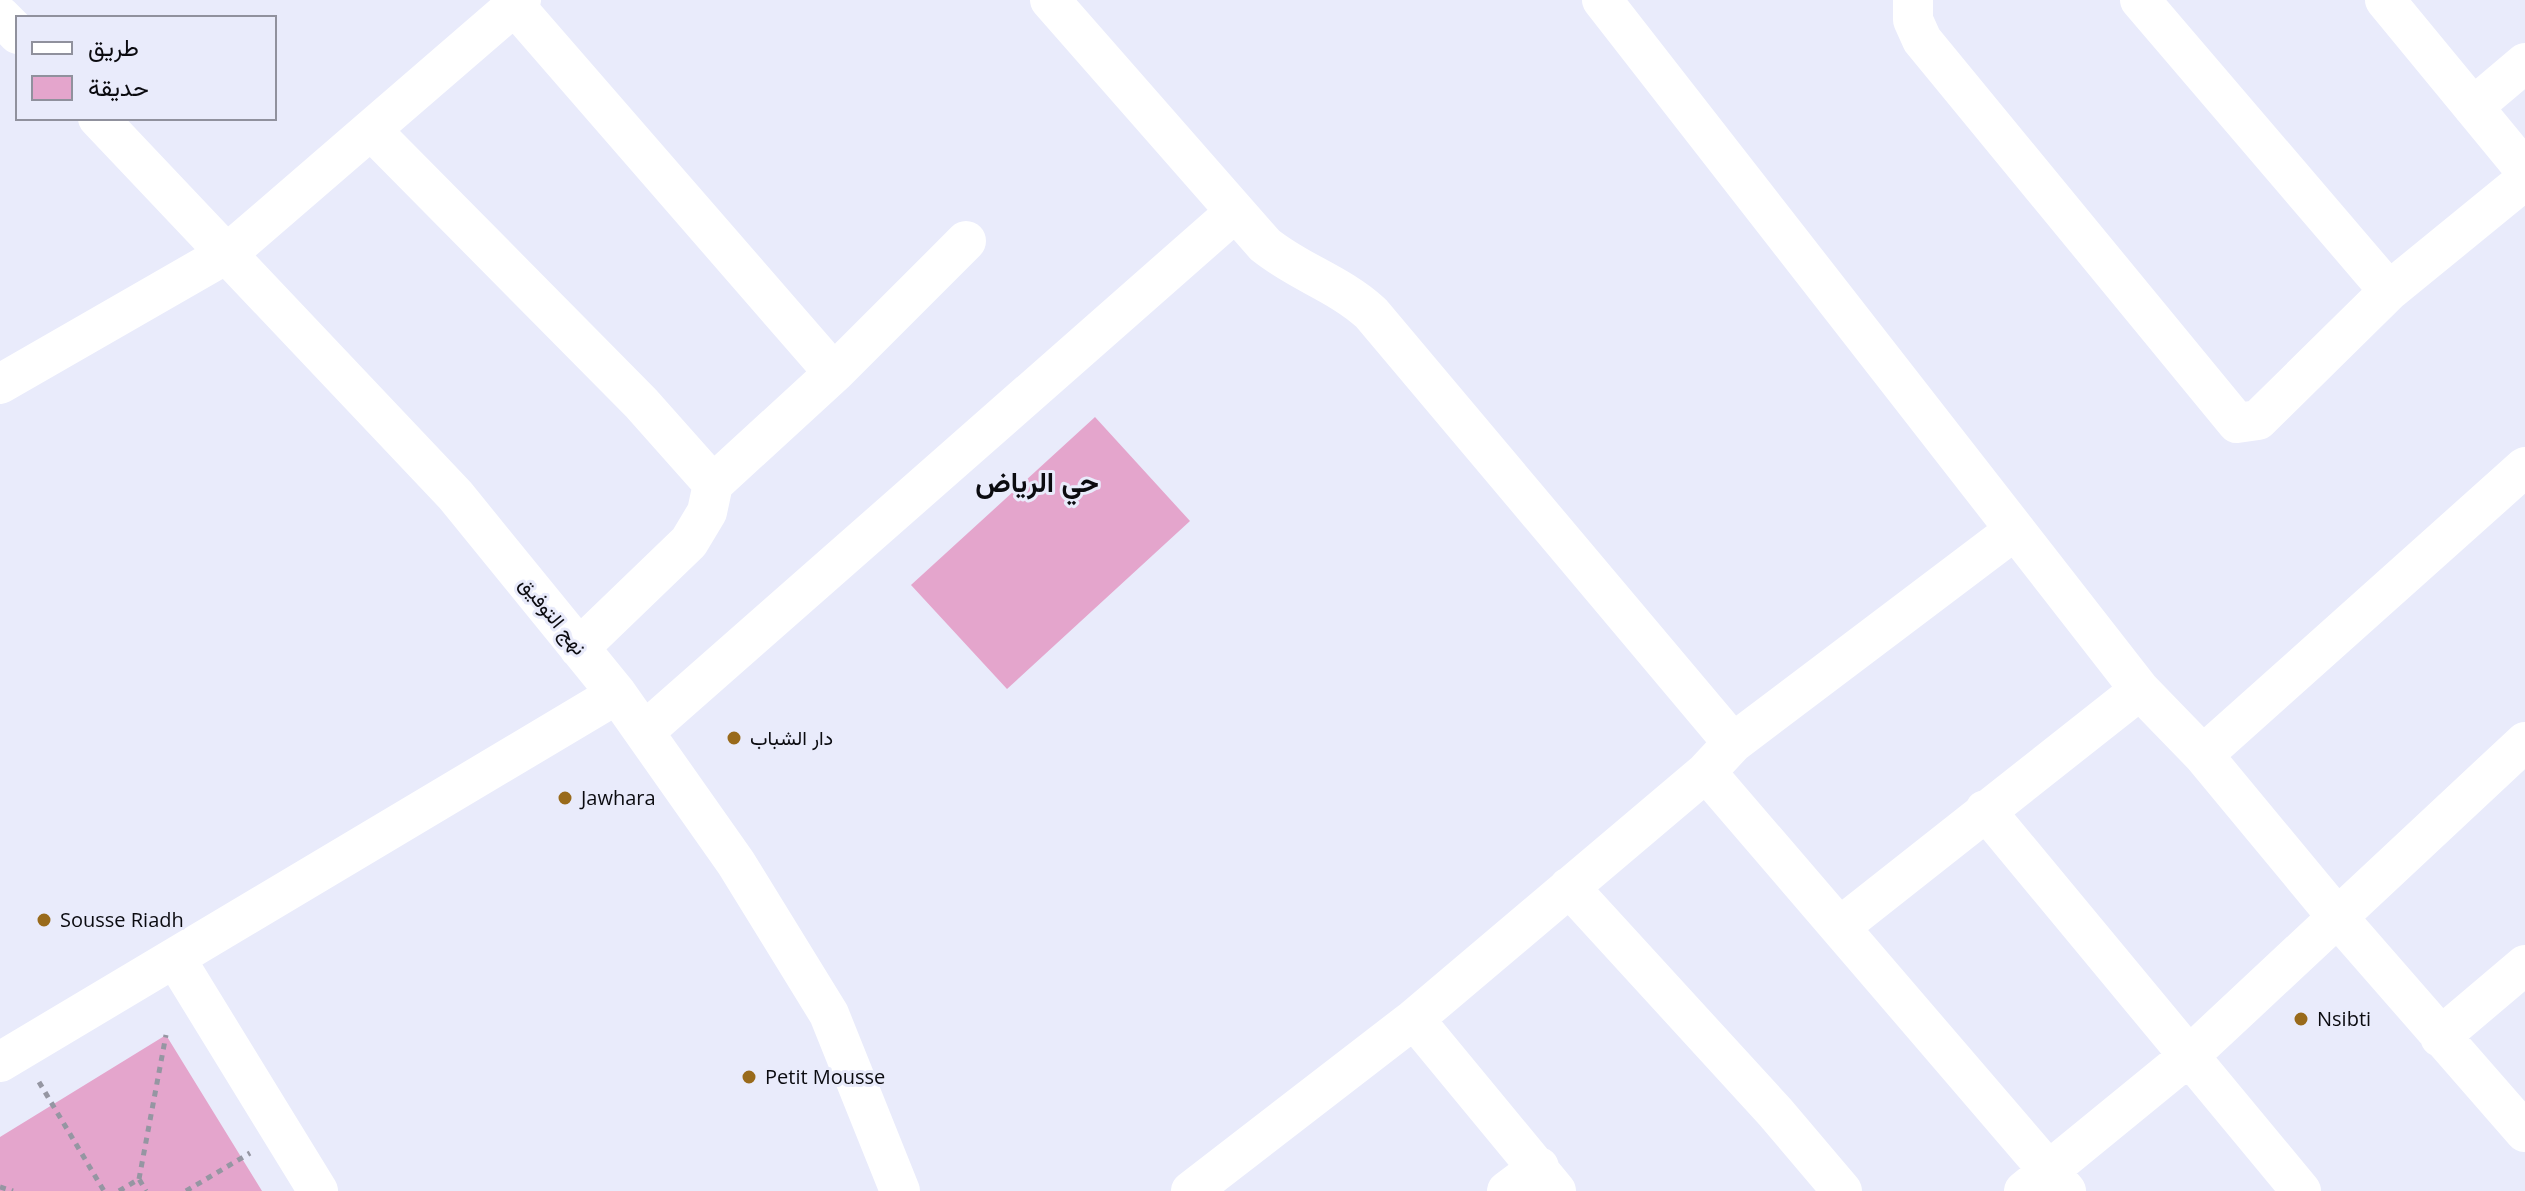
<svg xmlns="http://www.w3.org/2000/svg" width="2525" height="1191" font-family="'Open Sans',Vazirmatn,sans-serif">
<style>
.green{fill:#e4a5cc}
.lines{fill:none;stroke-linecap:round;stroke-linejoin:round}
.path{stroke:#9596a2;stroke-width:5;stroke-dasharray:6 6;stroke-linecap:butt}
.street{stroke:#fff;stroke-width:40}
.poi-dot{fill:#996a1b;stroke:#e9ebfb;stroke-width:3}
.labels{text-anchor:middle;stroke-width:6;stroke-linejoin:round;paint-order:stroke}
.street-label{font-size:20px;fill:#0b0b10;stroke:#e9ebfb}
.poi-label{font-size:20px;fill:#0b0b10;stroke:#e9ebfb;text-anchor:start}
.district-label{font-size:28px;font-weight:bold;fill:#0b0b10;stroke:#e9ebfb}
</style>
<rect width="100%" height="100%" fill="#e9ebfb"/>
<path class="green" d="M1095,417L1190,521L1007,689L911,585Z
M166,1035L262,1191H0V1137Z"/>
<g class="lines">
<path class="path" d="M39,1082L104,1191
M139,1179L166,1035
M0,1187L13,1191
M119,1191L139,1179L146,1191
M186,1191L250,1153"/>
<path class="street" d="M1050,0L1265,245C1300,273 1338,283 1371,313L1733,743
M1602,0L2140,690L2203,755L2339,919L2525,1132
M1913,0V20L1922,40L2237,423L2258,420L2389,291L2525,180
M2140,0L2389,291
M2385,0L2525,170
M514,5L834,373
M0,16L18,34
M2473,107L2525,63
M98,118L455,495L617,694L736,863L829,1014L900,1191
M371,130L641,403L713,484L834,373L966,241
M0,384L228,253L521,0
M579,648L689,542L707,512L713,484
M644,732L1234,213
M2203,755L2525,467
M1706,772L2066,1191
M1985,810L2301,1191
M1569,887L1775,1112L1842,1191
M1841,926L2140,690
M175,958L318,1191
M1414,1019L1556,1191
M2440,1037L2525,965
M0,1062L617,694
M1191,1191L1414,1019L1706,772L1733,743L2015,530
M1507,1191L1539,1167
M2024,1191L2189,1056L2525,742"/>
</g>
<g class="poi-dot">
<circle cx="734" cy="738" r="8"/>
<circle cx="565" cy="798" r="8"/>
<circle cx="44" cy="920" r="8"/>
<circle cx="2301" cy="1019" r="8"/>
<circle cx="749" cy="1077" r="8"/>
</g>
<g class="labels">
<g class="street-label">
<text transform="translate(553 616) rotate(51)" y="7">نهج التوفيق</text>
</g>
<g class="poi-label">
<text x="750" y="745">دار الشباب</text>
<text x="581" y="805">Jawhara</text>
<text x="60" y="927">Sousse Riadh</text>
<text x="2317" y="1026">Nsibti</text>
<text x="765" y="1084">Petit Mousse</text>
</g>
<g class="district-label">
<text x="1037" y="492">حي الرياض</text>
</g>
</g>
<rect x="16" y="16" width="260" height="104" fill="#e9ebfb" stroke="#90919d" stroke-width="2"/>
<rect x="32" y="42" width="40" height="12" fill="#ffffff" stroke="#90919d" stroke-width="2"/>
<text x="88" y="56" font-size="24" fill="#0b0b10">طريق</text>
<rect x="32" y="76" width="40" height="24" fill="#e4a5cc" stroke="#90919d" stroke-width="2"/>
<text x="88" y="96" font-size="24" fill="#0b0b10">حديقة</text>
</svg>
